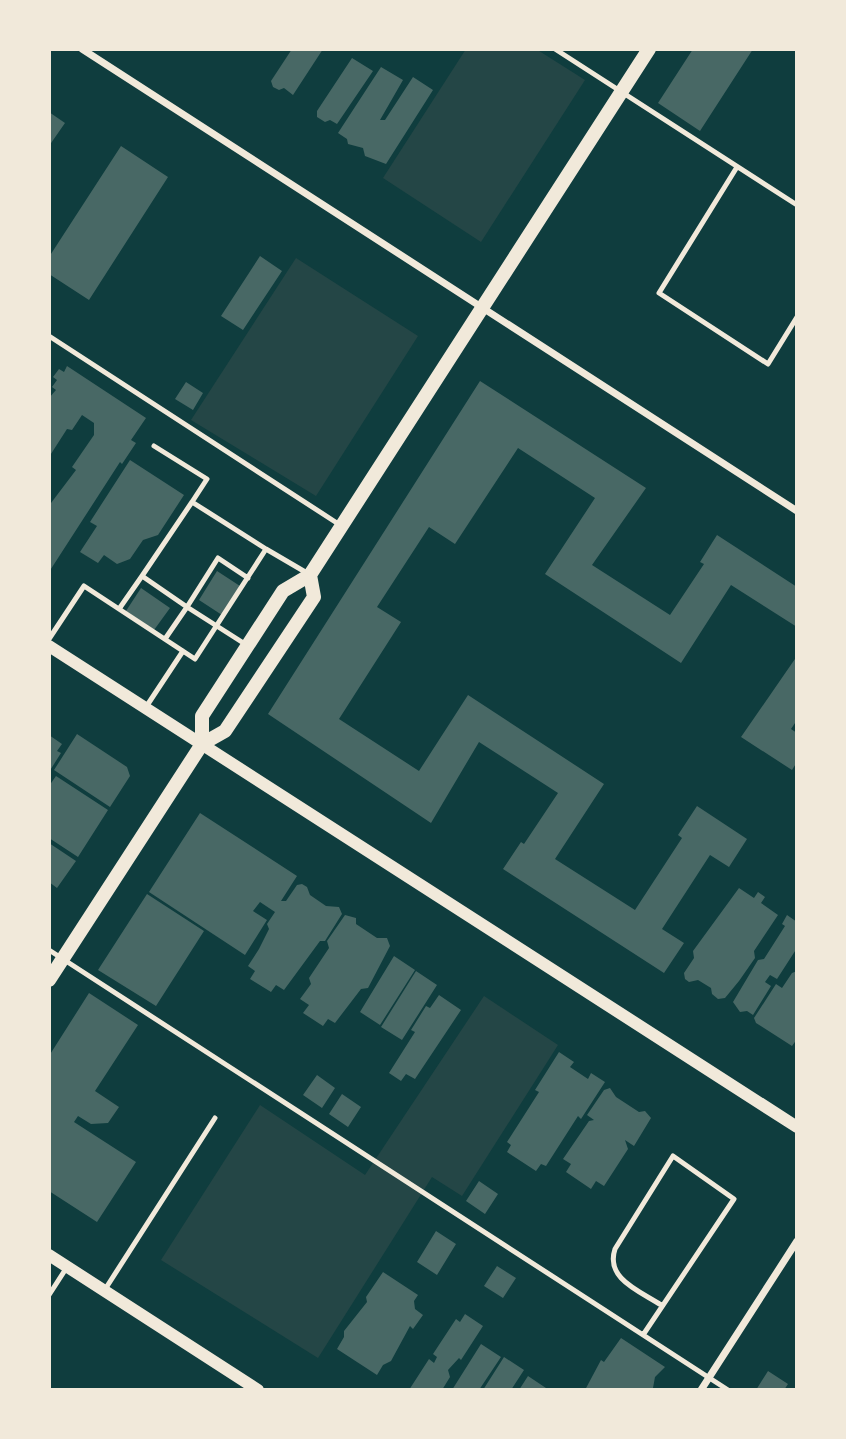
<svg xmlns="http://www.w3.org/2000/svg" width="846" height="1439" font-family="'Work Sans',sans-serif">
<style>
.green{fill:#244646}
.building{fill:#486865}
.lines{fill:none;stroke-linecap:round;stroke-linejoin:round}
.service{stroke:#f1e9da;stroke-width:5}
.minor{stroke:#f1e9da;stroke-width:7}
.tertiary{stroke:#f1e9da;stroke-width:12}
.secondary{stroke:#f1e9da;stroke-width:14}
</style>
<rect width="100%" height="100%" fill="#0f3d3e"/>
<path class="green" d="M466,49H536L585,80L481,242L383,178Z
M296,258L418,336L316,496L191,420Z
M484,996L558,1045L462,1196L432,1177L318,1358L161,1260L260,1105L365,1175Z"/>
<path class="building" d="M292,49H323L293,95L284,88L279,90L273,87L271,81Z
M693,49H753L700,131L658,103Z
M352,58L373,71L337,124L330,120L325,122L317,117V111Z
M381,67L403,80L380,120H385L413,77L433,90L386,164L365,156L363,148L348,144L347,139L338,133Z
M49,112L65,123L49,146Z
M121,146L168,177L89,300L49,274V257Z
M260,256L282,271L243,330L221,316Z
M67,366L146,418L131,440L136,443L122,464L120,462L49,572L51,503L76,470L72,467L94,435V423L82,415L72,430L67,429L49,457V398L56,390L52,387L57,380L53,377L59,369L64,372Z
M480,381L646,488L592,565L670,615L704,564L700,562L717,535L797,587V627L731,585L681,663L545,574L595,498L518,448L455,544L429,527L377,607L401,622L339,719L419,771L468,695L604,784L555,859L635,910L682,838L678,835L697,806L747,839L729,867L710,855L662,929L684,943L664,973L503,869L521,842L524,844L558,793L479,742L431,823L268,714Z
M186,382L203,393L193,410L175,399Z
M130,460L184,495L158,535L143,540L130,559L117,564L104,555L98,563L80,552L97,526L90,522Z
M217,571L240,586L222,615L199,600Z
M141,588L170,608L154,630L126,611Z
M797,656V720L791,729L797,733V762L792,770L741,737Z
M77,734L127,767L130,776L110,807L54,770Z
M49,735L62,744L57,751L61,753L49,772Z
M56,776L108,810L78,857L49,838V786Z
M200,813L297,876L281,901H286L297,885L302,884L307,887L310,895L326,906L339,907L342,914L325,941H320L284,990L276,985L271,992L250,979L255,971L248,966L259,949L269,929L267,924L275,912L260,902L253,911L267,920L245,955L149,892Z
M49,843L76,861L57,888L49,882Z
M739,888L754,898L758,892L765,897L761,903L778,915L754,951L755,958L739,981L725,998L718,999L712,994L711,988L698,980L689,982L685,979L684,973L694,958L693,951Z
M147,894L204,931L156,1006L98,970Z
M345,915L356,918V924L377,938H387L390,946L368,988L361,989L335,1023L328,1019L323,1026L303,1013L309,1005L300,999L311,984L309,978L329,948L327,941Z
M787,915L797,922V948L777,979L770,975L765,982L771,986L753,1015L747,1011L740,1012L733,1002L758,960L764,959L785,926L782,924Z
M394,956L415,970L380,1025L360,1012Z
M416,971L437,985L402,1040L381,1027Z
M797,971V1039L792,1046L756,1023L754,1018L776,984L782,988L792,973Z
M89,993L138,1025L95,1091L119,1107L108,1123L91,1124L78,1116L74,1122L136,1162L97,1222L49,1191V1056Z
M439,995L461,1010L415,1079L406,1074L401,1081L389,1073L415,1032L411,1030L426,1006L430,1008Z
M559,1052L574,1062L570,1067L588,1079L591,1073L605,1082L581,1119L578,1116L546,1166L541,1164L536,1171L507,1152L511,1145L507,1142L539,1092L535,1090Z
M317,1075L335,1088L322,1108L303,1095Z
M610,1088L616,1097L639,1112L645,1111L651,1118L634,1146L625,1140L628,1149L604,1186L596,1181L591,1189L566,1172L571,1164L563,1159L589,1121L594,1120L587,1115L604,1090Z
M342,1094L361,1107L348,1127L329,1114Z
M479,1181L498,1194L485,1214L466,1201Z
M436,1231L456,1244L437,1275L417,1262Z
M497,1266L516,1278L503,1298L484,1286Z
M383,1272L418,1295L414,1301L415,1309L423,1315L413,1329L410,1326L391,1361L383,1365L377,1375L337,1349L344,1337V1331L367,1302L366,1297Z
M465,1314L483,1326L461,1360L459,1358L448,1370L450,1377L442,1390H409L429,1359L434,1363L437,1357L433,1354L456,1319L460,1322Z
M621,1338L665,1367L655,1377L653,1388L585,1390L601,1360L604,1362Z
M481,1344L501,1357L479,1390H452Z
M504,1357L524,1370L511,1390H483Z
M768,1371L788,1384L784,1390H756Z
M528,1376L549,1390H519Z"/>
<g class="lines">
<path class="service" d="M555,49L797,205
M737,167L659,293L768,364L797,317
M49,336L340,525
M154,446L207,479L192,502
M142,576L192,502L266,549
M119,609L142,576L187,607L218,558L248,578
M49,639L84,586L195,659L266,549L307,573
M165,639L187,607L245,644
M146,707L183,651
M49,950L728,1390
M104,1291L215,1118
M49,1295L67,1267
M643,1335L734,1199L673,1156L615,1249C605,1279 640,1291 661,1305"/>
<path class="minor" d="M82,49L797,511
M701,1390L797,1241"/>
<path class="tertiary" d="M49,646L797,1127
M49,1255L258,1390"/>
<path class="secondary" d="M202,744V716L283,591L310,575L649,49
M49,980L202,744L225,731L314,597L310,575"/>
</g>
<rect width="846" height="1439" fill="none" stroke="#f1e9da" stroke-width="102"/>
</svg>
